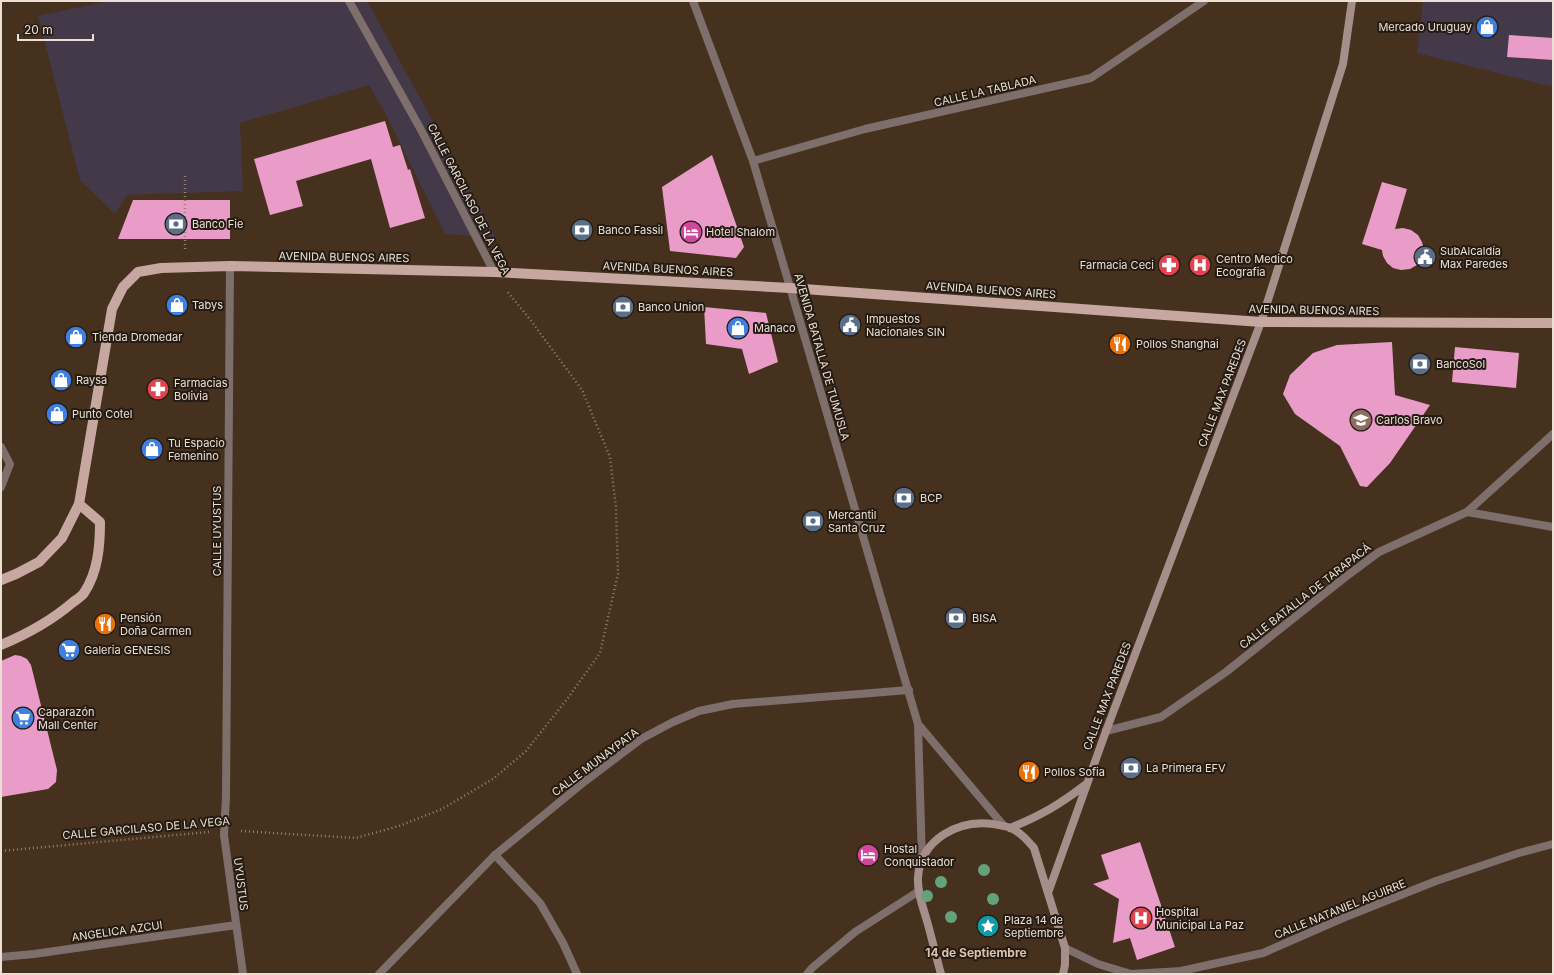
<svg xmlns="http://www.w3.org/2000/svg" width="1554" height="975" font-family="Inter,sans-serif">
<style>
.commercial{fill:#433948}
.building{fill:#ea9cc9}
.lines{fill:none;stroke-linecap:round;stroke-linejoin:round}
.path{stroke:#948373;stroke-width:2.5;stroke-dasharray:1 3;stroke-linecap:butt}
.pedestrian{stroke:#7e6f6c;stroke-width:8}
.minor{stroke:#7e6f6c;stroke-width:8}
.tertiary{stroke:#7e6f6c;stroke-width:8}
.secondary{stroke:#a68f8a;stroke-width:8}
.primary{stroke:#c6a8a1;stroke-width:10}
.pedestrian-bridge{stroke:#7e6f6c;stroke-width:8}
.tree{fill:#64a27b}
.labels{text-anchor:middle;stroke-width:4;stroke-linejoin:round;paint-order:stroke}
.poi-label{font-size:11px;fill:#ecdfd3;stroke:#241b12;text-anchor:start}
.street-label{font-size:11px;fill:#ecdfd3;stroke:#241b12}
.neighbourhood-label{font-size:12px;font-weight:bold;fill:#dbc2aa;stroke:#241b12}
</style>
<rect width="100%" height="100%" fill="#45311d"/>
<path class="commercial" d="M108,1H367L496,237L445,234L384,111L369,85L240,123L243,191L127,195L115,214L80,180L38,16Z
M1423,1H1553V87L1417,53Z"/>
<path class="building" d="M1509,35L1553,38V60L1507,57Z
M385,121L393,147L400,145L408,170L410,169L425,218L390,228L371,159L296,181L303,206L270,215L254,159Z
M712,155L744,247L736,258L670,251L662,187Z
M1382,182L1407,189L1395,229L1403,228L1411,230L1418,235L1422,242L1424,250L1422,258L1417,265L1410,269L1401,270L1393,268L1387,263L1383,256L1382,250L1362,244Z
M133,200H230V239H118Z
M704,307L766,313L778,362L749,374L742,349L706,344Z
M1392,342L1395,395L1430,405L1390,463L1367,487L1360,486L1340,446L1295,414L1283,394L1290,375L1313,353L1337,345Z
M1455,347L1519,353L1516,388L1452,382Z
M15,655L21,656L27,659L31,665L57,770L56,782L48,789L1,797V661Z
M1140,842L1175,947L1137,960L1130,938L1113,943L1119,899L1093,884L1109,879L1101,855Z"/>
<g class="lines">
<path class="path" d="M185,176V251
M241,831L356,838L399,826L442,809L493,779L526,751L568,698L600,653L618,574L616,508L610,457L582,390L529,318L506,290
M1,851L209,832"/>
<path class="pedestrian" d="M349,1L420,128L494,272
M753,161L865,129L1091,78L1204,1
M1467,512L1553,434
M226,796L230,266
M224,835L243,974
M1,957L34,954L236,925
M379,974L495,855L584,782L641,739L673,722L699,711L733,704L909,690"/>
<path class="minor" d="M1106,731L1161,717L1226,672L1344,578L1379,552L1467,512L1553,527
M495,855L540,903L563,943L577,974
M1065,948L1098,964L1131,974
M807,974L812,968L855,932L919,891
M1131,974L1181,971L1263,953L1343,918L1436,881L1519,853L1553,844"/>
<path class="tertiary" d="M693,1L753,161L918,724L922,862
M1,447L10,464L1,487
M918,724L1004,826"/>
<path class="secondary" d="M1010,828C1040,816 1059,805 1085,785
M1048,893L1106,731L1261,322L1343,64L1352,1
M941,974C936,956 932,939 927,921C923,907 917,892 918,877C921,839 959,819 993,824C999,825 1006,826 1011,828C1021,833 1027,840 1034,848L1065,948V965L1063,974"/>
<path class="primary" d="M1,580L16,574L39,562L62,538L79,504L112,309L123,287L138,272L161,268L230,266L494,272L790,288L1261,322L1553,323
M1,645C27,634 51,621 72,603C76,600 81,597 84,593C98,572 100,546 100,522L79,504"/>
<path class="pedestrian-bridge" d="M224,835L226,796"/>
</g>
<g class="tree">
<circle cx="984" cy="870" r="6"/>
<circle cx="941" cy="882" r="6"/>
<circle cx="927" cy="896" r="6"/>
<circle cx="993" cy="899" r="6"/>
<circle cx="951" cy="917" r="6"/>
</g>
<defs>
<g id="shop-disc" transform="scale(1.15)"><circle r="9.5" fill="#3f7fe0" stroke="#241b12"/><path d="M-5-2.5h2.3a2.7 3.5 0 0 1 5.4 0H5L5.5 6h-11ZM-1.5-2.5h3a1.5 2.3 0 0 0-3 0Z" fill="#fff"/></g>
<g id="bank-disc" transform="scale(1.15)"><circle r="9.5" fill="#5c6f8a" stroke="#241b12"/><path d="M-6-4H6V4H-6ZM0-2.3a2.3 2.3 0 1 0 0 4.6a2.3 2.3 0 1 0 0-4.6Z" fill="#fff"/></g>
<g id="hotel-disc" transform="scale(1.15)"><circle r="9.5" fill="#d1479c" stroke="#241b12"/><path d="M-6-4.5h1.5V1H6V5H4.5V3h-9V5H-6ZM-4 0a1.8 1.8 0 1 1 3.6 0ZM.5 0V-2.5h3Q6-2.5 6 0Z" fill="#fff"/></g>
<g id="civic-disc" transform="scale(1.15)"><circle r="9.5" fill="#5c6f8a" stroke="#241b12"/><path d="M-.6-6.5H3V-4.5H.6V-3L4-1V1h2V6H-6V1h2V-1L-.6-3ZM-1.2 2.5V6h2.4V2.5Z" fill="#fff"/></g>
<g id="pharmacy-disc" transform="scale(1.15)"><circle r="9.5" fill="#e0444e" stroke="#241b12"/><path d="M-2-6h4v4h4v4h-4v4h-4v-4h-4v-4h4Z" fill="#fff"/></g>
<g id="hospital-disc" transform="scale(1.15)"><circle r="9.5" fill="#e0444e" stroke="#241b12"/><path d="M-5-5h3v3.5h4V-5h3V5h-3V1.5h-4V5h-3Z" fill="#fff"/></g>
<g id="restaurant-disc" transform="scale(1.15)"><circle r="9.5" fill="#e8710a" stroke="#241b12"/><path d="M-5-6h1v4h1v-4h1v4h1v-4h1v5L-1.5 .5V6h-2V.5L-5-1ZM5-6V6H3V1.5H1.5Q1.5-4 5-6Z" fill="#fff"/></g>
<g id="school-disc" transform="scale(1.15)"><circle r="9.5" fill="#8d6e63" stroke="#241b12"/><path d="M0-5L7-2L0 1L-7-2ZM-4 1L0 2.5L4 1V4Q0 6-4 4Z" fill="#fff"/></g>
<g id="supermarket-disc" transform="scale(1.15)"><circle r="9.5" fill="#3f7fe0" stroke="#241b12"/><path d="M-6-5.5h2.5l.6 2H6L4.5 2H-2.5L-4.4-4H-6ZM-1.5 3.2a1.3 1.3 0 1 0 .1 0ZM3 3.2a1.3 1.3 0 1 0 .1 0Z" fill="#fff"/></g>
<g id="sight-disc" transform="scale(1.15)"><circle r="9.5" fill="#0f9aa8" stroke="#241b12"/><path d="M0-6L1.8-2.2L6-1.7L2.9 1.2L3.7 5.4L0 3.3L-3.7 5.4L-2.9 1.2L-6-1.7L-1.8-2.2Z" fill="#fff"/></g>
</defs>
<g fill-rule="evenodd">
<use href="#shop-disc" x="1487" y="27"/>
<use href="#bank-disc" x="176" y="224"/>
<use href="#bank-disc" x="582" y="230"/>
<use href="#hotel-disc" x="691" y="232"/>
<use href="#civic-disc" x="1425" y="257"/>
<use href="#pharmacy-disc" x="1169" y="265"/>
<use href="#hospital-disc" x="1200" y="265"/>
<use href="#shop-disc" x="177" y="305"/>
<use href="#bank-disc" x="623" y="307"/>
<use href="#civic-disc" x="850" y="325"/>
<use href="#shop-disc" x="738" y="328"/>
<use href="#shop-disc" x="76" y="337"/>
<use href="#restaurant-disc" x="1120" y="344"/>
<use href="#bank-disc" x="1420" y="364"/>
<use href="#shop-disc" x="61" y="380"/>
<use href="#pharmacy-disc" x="158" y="389"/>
<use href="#shop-disc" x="57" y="414"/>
<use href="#school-disc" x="1361" y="420"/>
<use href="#shop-disc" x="152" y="449"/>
<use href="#bank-disc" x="904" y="498"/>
<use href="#bank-disc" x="813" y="521"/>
<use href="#bank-disc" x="956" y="618"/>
<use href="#restaurant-disc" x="105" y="624"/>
<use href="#supermarket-disc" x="69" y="650"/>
<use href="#supermarket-disc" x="23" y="718"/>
<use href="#bank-disc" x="1131" y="768"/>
<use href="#restaurant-disc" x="1029" y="772"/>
<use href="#hotel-disc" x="868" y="855"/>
<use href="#hospital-disc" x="1141" y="918"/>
<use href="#sight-disc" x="988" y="926"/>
</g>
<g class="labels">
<g class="poi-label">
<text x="1472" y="31" text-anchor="end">Mercado Uruguay</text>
<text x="192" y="228">Banco Fie</text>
<text x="598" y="234">Banco Fassil</text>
<text x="706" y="236">Hotel Shalom</text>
<text x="1440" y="255">SubAlcaldía<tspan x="1440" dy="13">Max Paredes</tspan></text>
<text x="1216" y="263">Centro Medico<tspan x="1216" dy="13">Ecografia</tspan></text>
<text x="1154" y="269" text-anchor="end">Farmacia Ceci</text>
<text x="192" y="309">Tabys</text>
<text x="638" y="311">Banco Union</text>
<text x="866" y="323">Impuestos<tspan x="866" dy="13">Nacionales SIN</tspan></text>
<text x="754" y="332">Manaco</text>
<text x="92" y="341">Tienda Dromedar</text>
<text x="1136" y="348">Pollos Shanghai</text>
<text x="1436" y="368">BancoSol</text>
<text x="76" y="384">Raysa</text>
<text x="174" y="387">Farmacias<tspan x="174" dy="13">Bolivia</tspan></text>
<text x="72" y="418">Punto Cotel</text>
<text x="1376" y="424">Carlos Bravo</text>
<text x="168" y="447">Tu Espacio<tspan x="168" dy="13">Femenino</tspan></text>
<text x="920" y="502">BCP</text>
<text x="828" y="519">Mercantil<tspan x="828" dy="13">Santa Cruz</tspan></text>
<text x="120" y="622">Pensión<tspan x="120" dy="13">Doña Carmen</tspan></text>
<text x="972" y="622">BISA</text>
<text x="84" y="654">Galeria GENESIS</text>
<text x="38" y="716">Caparazón<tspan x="38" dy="13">Mall Center</tspan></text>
<text x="1146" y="772">La Primera EFV</text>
<text x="1044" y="776">Pollos Sofia</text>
<text x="884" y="853">Hostal<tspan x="884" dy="13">Conquistador</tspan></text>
<text x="1156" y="916">Hospital<tspan x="1156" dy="13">Municipal La Paz</tspan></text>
<text x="1004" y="924">Plaza 14 de<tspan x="1004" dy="13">Septiembre</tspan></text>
</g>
<g class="street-label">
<text transform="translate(985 91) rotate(-13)" y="4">CALLE LA TABLADA</text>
<text transform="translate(469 199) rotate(63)" y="4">CALLE GARCILASO DE LA VEGA</text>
<text transform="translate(344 257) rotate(1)" y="4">AVENIDA BUENOS AIRES</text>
<text transform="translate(668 269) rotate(3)" y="4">AVENIDA BUENOS AIRES</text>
<text transform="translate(991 290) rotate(4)" y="4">AVENIDA BUENOS AIRES</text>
<text transform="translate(1314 310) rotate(1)" y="4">AVENIDA BUENOS AIRES</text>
<text transform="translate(822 357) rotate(74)" y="4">AVENIDA BATALLA DE TUMUSLA</text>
<text transform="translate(1222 393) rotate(-69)" y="4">CALLE MAX PAREDES</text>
<text transform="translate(217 531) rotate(-90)" y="4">CALLE UYUSTUS</text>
<text transform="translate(1305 596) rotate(-38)" y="4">CALLE BATALLA DE TARAPACÁ</text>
<text transform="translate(1107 696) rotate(-69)" y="4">CALLE MAX PAREDES</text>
<text transform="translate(595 762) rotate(-37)" y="4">CALLE MUNAYPATA</text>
<text transform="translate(146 828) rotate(-5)" y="4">CALLE GARCILASO DE LA VEGA</text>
<text transform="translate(241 884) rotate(83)" y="4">UYUSTUS</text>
<text transform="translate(1340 909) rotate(-22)" y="4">CALLE NATANIEL AGUIRRE</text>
<text transform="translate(117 931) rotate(-8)" y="4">ANGELICA AZCUI</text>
</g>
<g class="neighbourhood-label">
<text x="976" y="957">14 de Septiembre</text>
</g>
</g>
<rect width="1554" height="975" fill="none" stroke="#ecdfd3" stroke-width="4"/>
<path d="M18 34v6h75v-6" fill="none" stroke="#ecdfd3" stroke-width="2"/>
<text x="24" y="34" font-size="12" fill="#ecdfd3" stroke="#241b12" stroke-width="3" paint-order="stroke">20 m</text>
</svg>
